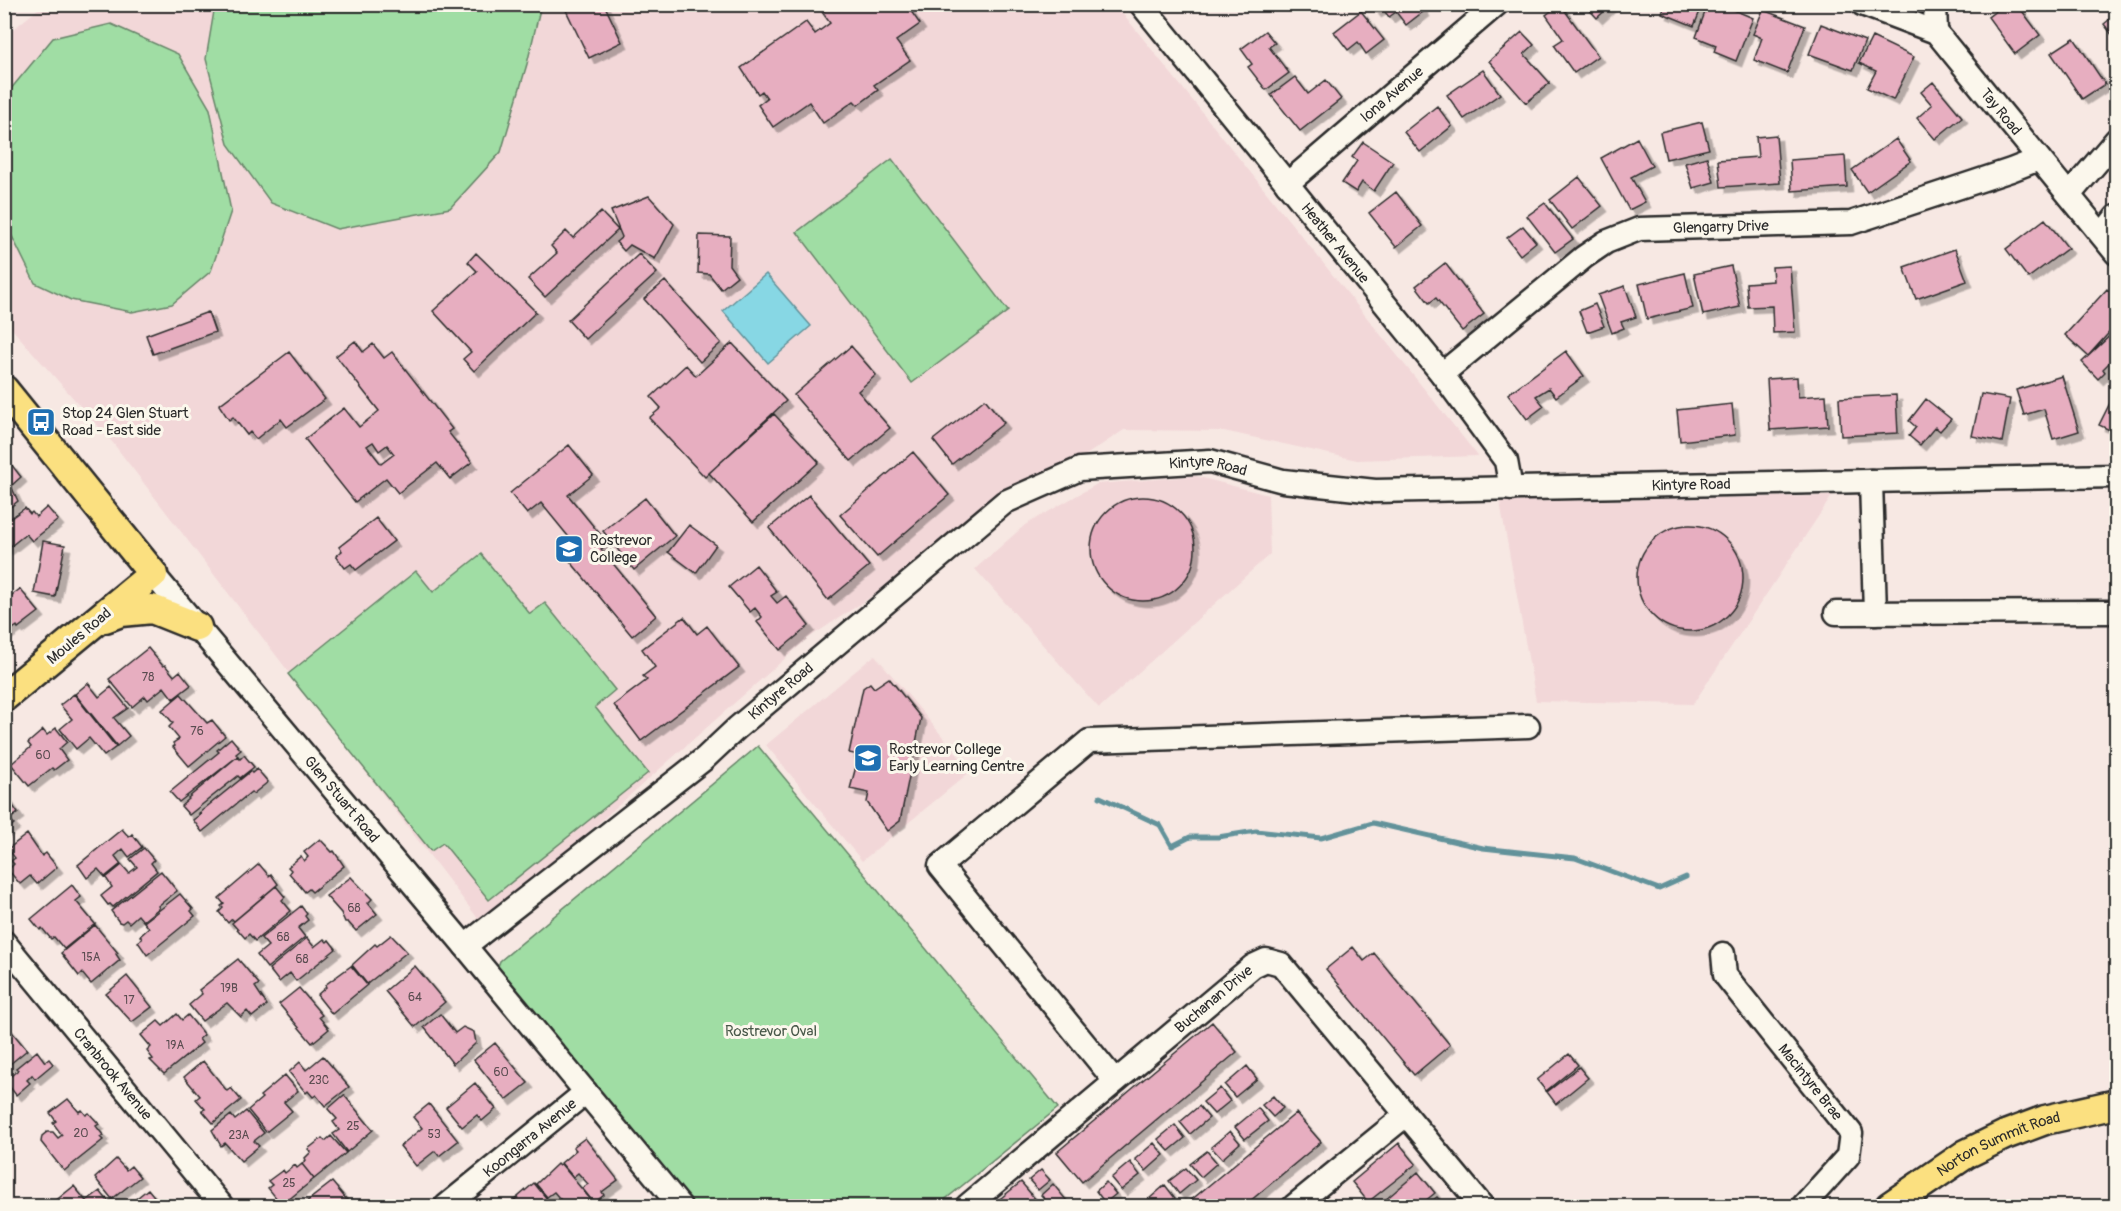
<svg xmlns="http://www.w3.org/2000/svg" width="2121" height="1211" font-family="Pangolin,sans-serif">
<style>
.built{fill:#f2d7d8}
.green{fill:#a0dda4;stroke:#668468;stroke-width:1.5}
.water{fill:#87d7e4;stroke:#62929a;stroke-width:1.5}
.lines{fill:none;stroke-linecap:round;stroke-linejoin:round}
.stream{stroke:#62929a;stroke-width:5}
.building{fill:#e7aec0;stroke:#2b2b2b;stroke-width:1.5;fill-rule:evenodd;filter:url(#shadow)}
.minor-casing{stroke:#2b2b2b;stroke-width:27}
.major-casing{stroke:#2b2b2b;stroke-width:33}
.minor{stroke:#fbf7ec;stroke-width:22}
.major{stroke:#fbe080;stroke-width:28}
.labels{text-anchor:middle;stroke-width:6;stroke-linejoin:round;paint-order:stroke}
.number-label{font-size:12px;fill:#5a4c50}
.street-label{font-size:15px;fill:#2b2b2b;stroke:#fbf7ec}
.poi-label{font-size:15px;fill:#2b2b2b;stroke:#fbf7ec;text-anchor:start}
.park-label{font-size:15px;fill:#485849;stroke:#fbf7ec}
</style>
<defs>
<filter id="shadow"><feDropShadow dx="5.5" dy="5.5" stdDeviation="0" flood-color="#0004"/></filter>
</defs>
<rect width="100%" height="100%" fill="#f7e8e3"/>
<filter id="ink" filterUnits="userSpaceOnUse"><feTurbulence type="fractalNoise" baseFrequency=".0167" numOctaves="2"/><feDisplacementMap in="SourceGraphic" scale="12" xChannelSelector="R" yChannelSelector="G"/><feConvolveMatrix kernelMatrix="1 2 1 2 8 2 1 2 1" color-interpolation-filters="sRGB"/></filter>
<g filter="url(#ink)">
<path class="built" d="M44,4L1116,5L1478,456L1357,460L1224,431L1124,430L807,639L483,925L113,443L5,321L4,37Z
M1195,476L1268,495L1270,554L1099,708L975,569L1025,525L1097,484Z
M1832,496L1693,704L1536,701L1500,502Z
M875,655L971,771L862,861L766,745Z"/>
<path class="green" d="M215,5V4L541,5L527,64L501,152L450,208L337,229L271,203L228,144L206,59Z
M111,24L178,54L210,109L231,211L211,271L172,304L132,312L71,300L35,283L5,222V96L53,38Z
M892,159L1008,311L912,383L797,232Z
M481,554L530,614L545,603L615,690L595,707L648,773L489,900L443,843L431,851L288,674L416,571L433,592Z
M758,746L1058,1108L937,1206H692L497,969L500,961Z"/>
<path class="water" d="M766,274L811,326L768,363L723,311Z"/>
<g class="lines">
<path class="stream" d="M1100,797L1160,825L1172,846L1190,837H1218L1256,831L1321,838L1373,823L1483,848L1575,858L1659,889L1686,877"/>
</g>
<path class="building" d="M563,4H604L622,42L589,58Z
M829,4H870L873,9L880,4H906L920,24L896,41L910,60L874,85L878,90L858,105L854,101L823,123L809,102L773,127L758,105L767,98L762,91L758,94L741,68L806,22L815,34L830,23L822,12L831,7Z
M1370,4H1419L1424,11L1406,25L1396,12L1389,17L1382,8L1376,12Z
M1560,4L1598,56L1574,73L1554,45L1563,39L1546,15Z
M1584,4H1612L1597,18Z
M1665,4H1703L1694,26L1662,13Z
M1708,4H1720L1753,18L1736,61L1714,52L1716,45L1696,37Z
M2005,4H2017L2040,35L2015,54L1988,17Z
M1763,10L1805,26L1787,73L1754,60L1762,38L1753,34Z
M1361,11L1384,40L1366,54L1358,42L1348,50L1334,32Z
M2116,14V40L2104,24Z
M1821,24L1865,41L1853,70L1809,54Z
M1265,31L1275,43L1269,47L1289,73L1266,90L1248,67L1252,64L1241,49Z
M1522,32L1534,45L1524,54L1550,83L1526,103L1489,61Z
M1872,37L1914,57L1893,100L1867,88L1876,71L1859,63Z
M2074,38L2105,84L2082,99L2051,53Z
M1483,70L1500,94L1464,119L1447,95Z
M1295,77L1308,94L1326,80L1341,99L1300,131L1271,95Z
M1933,82L1962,117L1935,139L1917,118L1932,105L1921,92Z
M1437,106L1452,126L1420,152L1404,132Z
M1702,122L1709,149L1666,159L1660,132Z
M1776,135L1780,183L1721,187L1718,160L1758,157L1756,137Z
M1637,138L1652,166L1631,177L1645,202L1629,210L1601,158Z
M1896,139L1911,161L1867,192L1852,170Z
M1363,142L1393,162L1374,191L1362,182L1356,192L1342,183L1357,161L1352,157Z
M1845,156L1847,187L1792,191L1790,160Z
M1707,157L1714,182L1693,188L1685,163Z
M1579,177L1602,206L1572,229L1550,200Z
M1396,192L1422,226L1396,247L1369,213Z
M649,196L674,224L655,259L630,245L624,251L616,242L622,237L611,211Z
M1545,203L1573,239L1555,252L1527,216Z
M601,212L618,230L545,297L528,279L557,253L551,246L566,231L573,238Z
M2045,219L2068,248L2028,278L2006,249Z
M1523,226L1536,242L1520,255L1507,238Z
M699,235L730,236L729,265L737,276L721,289L709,274L698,273Z
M1955,249L1967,281L1916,299L1904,267Z
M476,253L536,312L474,371L463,359L471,352L433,311L477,271L468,262Z
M639,254L657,273L585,339L568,320Z
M1445,263L1484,314L1462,331L1436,298L1429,303L1416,286Z
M1731,266L1740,307L1703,315L1694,274Z
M1790,266L1795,332L1773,333L1772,306L1748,307L1746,283L1773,281L1772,267Z
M1685,273L1693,308L1647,319L1639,284Z
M665,281L721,343L700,362L644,299Z
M1625,286L1636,317L1621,322L1624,328L1612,333L1598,295Z
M2107,289L2116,297V306L2111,312L2116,317V325L2088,356L2065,335Z
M1595,304L1604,326L1587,332L1579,311Z
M208,312L215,332L153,354L146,335Z
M2116,330V359L2115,357L2103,369L2105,372L2098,379L2082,362Z
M355,341L363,352L373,344L384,358L392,352L452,429L448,432L472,462L450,479L437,463L398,493L386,478L355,502L305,439L344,408L359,427L379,411L336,356ZM373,442L379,451L387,445L394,454L381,464L367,446Z
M732,343L786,401L705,477L649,418L661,408L651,397L686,365L696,376Z
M851,346L876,375L858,391L890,428L851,461L794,395Z
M1566,351L1584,376L1556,397L1549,388L1536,396L1544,406L1527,419L1508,394Z
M289,352L325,399L287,427L281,419L256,439L250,432L247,435L233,417L229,420L219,405Z
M2062,376L2079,431L2053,439L2044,409L2024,415L2016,390Z
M1797,377L1798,397L1826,395L1828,426L1770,430L1767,379Z
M1981,394L2010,399L2002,442L1972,436Z
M1896,395L1898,433L1841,436L1839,398Z
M2114,395L2116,397V433L2099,425Z
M985,399L1004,423L952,464L933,440Z
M1926,399L1951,419L1940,431L1935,427L1920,445L1909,436L1916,427L1909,421Z
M1732,404L1735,435L1680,441L1677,410Z
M774,414L819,462L753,522L709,473Z
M569,445L593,475L568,495L608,544L601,549L656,616L632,636L570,561L581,552L541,503L527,514L510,493Z
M913,452L949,495L877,557L840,515Z
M11,464L21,477L11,486L18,501L4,512V469Z
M809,495L869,566L828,600L769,528Z
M1091 549a52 52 0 1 1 104 0a52 52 0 1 1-104 0Z
M645,498L675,536L634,570L603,531Z
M47,507L58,520L32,541L26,534L7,549L4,546V523L25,508L30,514L32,512L36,517Z
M376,518L394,541L356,570L351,564L345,568L336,556L342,551L339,547Z
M689,525L716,545L696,573L668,552Z
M1637 578a53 53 0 1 1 106 0a53 53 0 1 1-106 0Z
M43,541L65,545L55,597L34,593Z
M756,565L777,592L771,596L777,603L786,596L809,626L780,650L757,622L762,617L755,608L750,612L729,587Z
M20,589L39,612L18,628L17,626L4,635V601Z
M684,617L697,634L707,626L739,667L641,741L614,705L647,680L643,676L655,667L642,649Z
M148,648L163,666L165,665L174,676L180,671L191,685L173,699L164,687L148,700L145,696L132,707L109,679Z
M889,678L921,718L900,821L887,831L867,802L869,793L850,789L859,755L849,753L863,688L870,683L874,688Z
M88,683L99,697L111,687L128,708L114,718L129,736L117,746L75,694Z
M74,694L116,747L104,756L89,738L76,749L60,729L72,719L60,705Z
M181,694L207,723L212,720L225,736L189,766L173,747L175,746L173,743L179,739L169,727L173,723L162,710Z
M56,728L67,742L59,749L67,760L54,770L52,768L29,786L11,764L31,747L28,743L43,730L47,735Z
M231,738L241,750L236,754L238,756L179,802L170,792L219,752L217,750Z
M244,755L254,767L240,778L238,776L189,815L181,806L189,799L188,798L238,756L240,759Z
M257,769L268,782L253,794L251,792L202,832L193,820L201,814L199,813L251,771L252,773Z
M4,793L18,813L10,819L14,824L4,832Z
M122,829L129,837L132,834L142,847L129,857L123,849L115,856L121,864L105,877L98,869L87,878L78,865Z
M27,834L42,856L46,853L57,867L37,884L30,876L20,884L8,870L14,864L11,861L15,858L8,849Z
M320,839L332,852L334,851L344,866L312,892L309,889L305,892L289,873L291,870L288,867L301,856L304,861L308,857L304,852Z
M144,848L154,860L151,863L157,871L113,907L110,904L108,905L101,896L112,887L106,878L122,865L129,873L137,867L130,859Z
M259,864L269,876L271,874L278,884L234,921L232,919L228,923L219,912L223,908L221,906L224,904L219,898Z
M161,871L177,891L158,906L159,908L143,921L138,915L129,923L126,920L122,923L119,922L111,911Z
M351,877L372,899L368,903L377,914L356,931L348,922H345L341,913L326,896Z
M72,885L81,897L76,901L95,924L64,949L54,937L51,939L42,928L40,930L31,919Z
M276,886L285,897L282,900L291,911L255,941L249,934L245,938L232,923Z
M180,894L193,909L191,911L195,916L147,955L138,942L142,939L140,936L149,928L144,922Z
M301,906L307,914L305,916L308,920L298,928L305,937L267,968L257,955L268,946L261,938Z
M95,925L118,953L116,954L120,960L91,984L82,973L79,976L61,953Z
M391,935L407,952L367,984L352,965L375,944L377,946Z
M307,938L314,947L324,939L327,942L329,940L336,949L296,981L290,973L279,982L269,969Z
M1353,947L1364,961L1374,953L1450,1045L1414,1075L1326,969Z
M238,959L259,984L255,987L267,1005L252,1017L247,1011L241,1017L227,1003L202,1021L189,1005L202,994L199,990Z
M351,966L367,985L332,1014L317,995L326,987L325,985Z
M415,966L445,1002L415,1027L385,991Z
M127,976L152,1007L132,1022L106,994Z
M299,988L322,1015L319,1017L329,1029L312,1043L279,1004Z
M177,1014L182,1020L188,1015L204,1035L199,1039L202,1043L164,1074L150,1060L153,1059L147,1051L151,1047L141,1035L158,1021L163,1026Z
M440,1014L455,1033L463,1027L474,1032L476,1043L453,1064L424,1027Z
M1212,1022L1237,1052L1082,1182L1057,1152Z
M7,1026L27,1050L4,1069V1028Z
M495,1043L528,1083L506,1100L474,1060Z
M37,1051L45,1062L49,1059L53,1064L35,1079L32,1075L27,1080L30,1083L16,1095L5,1081L18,1070L16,1068Z
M1569,1054L1578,1065L1546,1091L1537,1080Z
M323,1056L349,1087L325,1106L316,1095L313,1097L308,1091L306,1093L289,1072L300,1062L306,1070Z
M203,1061L227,1091L231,1088L241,1100L213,1123L202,1110L205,1109L196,1099L200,1096L184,1077Z
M1247,1066L1257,1079L1235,1097L1225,1085Z
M1579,1067L1588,1078L1556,1104L1547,1092Z
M285,1075L298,1091L284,1102L292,1111L266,1132L248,1110L262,1098L260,1096Z
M475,1083L496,1109L482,1121L477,1115L462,1127L446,1107Z
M1220,1088L1230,1101L1214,1114L1203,1102Z
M344,1095L373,1130L347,1152L333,1134L339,1130L333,1122L337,1119L328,1109Z
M1273,1096L1283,1108L1273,1117L1262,1105Z
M68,1099L79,1112L82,1110L86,1115L89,1113L99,1124L96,1126L103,1135L100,1137L103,1140L64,1171L41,1142L42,1136L47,1132H53L58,1138L62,1135L53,1123L56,1121L50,1113Z
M429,1104L458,1141L439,1156L435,1151L416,1166L400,1146L422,1128L413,1117Z
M1199,1106L1209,1118L1190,1134L1180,1122Z
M1258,1108L1268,1121L1245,1139L1235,1127Z
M246,1111L264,1133L254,1141L259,1146L241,1161L225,1143L221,1146L212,1130L231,1115L235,1120Z
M1296,1113L1321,1142L1244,1206H1184Z
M1175,1125L1185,1138L1169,1151L1158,1139Z
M1230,1131L1240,1143L1222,1159L1211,1147Z
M331,1136L346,1153L314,1179L302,1164L306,1160L305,1158L311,1152L308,1149L322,1138L325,1141Z
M585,1138L618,1180L602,1192L604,1195L594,1203L582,1188L588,1184L578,1173L573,1177L561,1163L576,1150L573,1147Z
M1154,1143L1164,1155L1146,1171L1135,1159Z
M1399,1143L1416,1164L1368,1202L1352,1182Z
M1207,1151L1217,1163L1201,1177L1190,1164Z
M116,1159L126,1170L131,1166L140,1177L112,1199L95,1178Z
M1130,1162L1140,1175L1121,1190L1111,1178Z
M302,1164L314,1179L282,1205L268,1188L272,1185L268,1181L283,1170L285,1173L295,1165L297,1168Z
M557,1164L559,1166L561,1164L596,1206H566L554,1192L547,1197L536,1184Z
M1186,1168L1196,1180L1179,1194L1169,1181Z
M1041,1170L1050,1180L1038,1190L1029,1180Z
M1418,1172L1435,1193L1419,1206H1378Z
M332,1182L352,1206H301Z
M1021,1182L1041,1206H991Z
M1106,1182L1116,1194L1105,1203L1096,1191Z
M534,1183L547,1199L543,1202L547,1206H513L511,1203Z
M1053,1184L1067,1201L1060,1206H1051L1041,1195Z
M1165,1185L1175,1198L1165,1206H1155L1149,1199Z
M74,1186L86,1201L100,1191L112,1206H49Z
M148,1189L162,1206H127Z
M1437,1197L1445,1206H1426Z"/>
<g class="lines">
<g class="minor-casing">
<g id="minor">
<path id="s1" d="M1141,4L1442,374L1506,461L1511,489"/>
<path id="s2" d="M1862,4L1936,32L2116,253"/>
<path d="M1935,4L1936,32"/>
<path id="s3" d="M1287,184L1497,4"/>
<path d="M2069,195L2116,140"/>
<path d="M2102,235L2116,217"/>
<path id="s4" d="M1442,374L1584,257L1606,242L1639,229L1851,223L2011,170L2039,159"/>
<path d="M1871,481L1875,613"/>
<path id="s5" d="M153,574L465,946L680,1206"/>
<path d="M1836,613L2116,612"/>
<path id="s6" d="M4,942L222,1206"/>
<path id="s7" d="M465,946L704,759L737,728L1005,502L1080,469L1210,461L1283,481L1375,491L2116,476"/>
<path id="s8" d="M1723,954L1725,975L1851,1133L1848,1156L1803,1206"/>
<path d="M1115,1081L940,866L1089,741L1528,726"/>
<path id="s9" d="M446,1206L586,1092"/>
<path id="s10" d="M967,1206L1253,966L1266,960L1281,964L1482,1206"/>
<path d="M1294,1206L1406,1115"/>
</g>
</g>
<g class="major-casing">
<g id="major">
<path d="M4,390L153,574L4,697"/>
<path d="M105,618L121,612L152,609L197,627"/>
<path id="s11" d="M1890,1206L1966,1154L2005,1135L2045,1120L2116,1104"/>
</g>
</g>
<use href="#minor" class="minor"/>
<use href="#major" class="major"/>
</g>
</g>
<defs>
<g id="bus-square" transform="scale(1.5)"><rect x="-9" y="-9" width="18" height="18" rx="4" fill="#1f6fb2" stroke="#fbf7ec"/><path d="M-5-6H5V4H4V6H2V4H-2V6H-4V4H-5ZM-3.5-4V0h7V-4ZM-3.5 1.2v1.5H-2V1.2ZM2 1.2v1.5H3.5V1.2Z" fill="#fff"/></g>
<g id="school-square" transform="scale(1.5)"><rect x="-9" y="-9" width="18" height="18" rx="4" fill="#1f6fb2" stroke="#fbf7ec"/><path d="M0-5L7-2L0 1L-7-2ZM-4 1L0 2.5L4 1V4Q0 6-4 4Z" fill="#fff"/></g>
</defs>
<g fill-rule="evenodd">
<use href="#bus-square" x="41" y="422"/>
<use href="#school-square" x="569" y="549"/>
<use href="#school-square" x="868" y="758"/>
</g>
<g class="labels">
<g class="number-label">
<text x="148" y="681">78</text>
<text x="197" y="735">76</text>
<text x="43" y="759">60</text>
<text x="354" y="912">68</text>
<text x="283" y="941">68</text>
<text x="91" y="961">15A</text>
<text x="302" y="963">68</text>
<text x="229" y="992">19B</text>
<text x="415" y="1001">64</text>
<text x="129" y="1004">17</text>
<text x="175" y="1049">19A</text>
<text x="501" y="1076">60</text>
<text x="319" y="1084">23C</text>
<text x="353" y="1130">25</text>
<text x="81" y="1137">20</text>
<text x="434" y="1138">53</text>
<text x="239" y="1139">23A</text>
<text x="289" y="1187">25</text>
</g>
<g class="street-label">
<text dy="5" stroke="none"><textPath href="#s3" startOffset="138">Iona Avenue</textPath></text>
<text dy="5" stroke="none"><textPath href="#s2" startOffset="182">Tay Road</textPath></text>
<text dy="5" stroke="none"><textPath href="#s4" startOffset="328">Glengarry Drive</textPath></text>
<text dy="5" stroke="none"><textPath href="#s1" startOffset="308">Heather Avenue</textPath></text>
<text dy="5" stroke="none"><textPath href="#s7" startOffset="910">Kintyre Road</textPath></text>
<text dy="5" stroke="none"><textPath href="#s7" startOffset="1396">Kintyre Road</textPath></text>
<text transform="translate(79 636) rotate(-40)" y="5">Moules Road</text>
<text dy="5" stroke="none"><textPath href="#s7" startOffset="406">Kintyre Road</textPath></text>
<text dy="5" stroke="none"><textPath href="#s5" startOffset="294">Glen Stuart Road</textPath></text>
<text dy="5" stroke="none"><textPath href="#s10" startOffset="322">Buchanan Drive</textPath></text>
<text dy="5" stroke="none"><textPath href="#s6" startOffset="171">Cranbrook Avenue</textPath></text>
<text dy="5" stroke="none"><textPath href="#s8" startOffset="158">Macintyre Brae</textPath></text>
<text dy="5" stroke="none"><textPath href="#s9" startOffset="108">Koongarra Avenue</textPath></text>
<text dy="5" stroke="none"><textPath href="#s11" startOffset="126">Norton Summit Road</textPath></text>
</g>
<g class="poi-label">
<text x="62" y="418">Stop 24 Glen Stuart<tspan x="62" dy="17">Road - East side</tspan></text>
<text x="590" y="545">Rostrevor<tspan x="590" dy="17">College</tspan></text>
<text x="889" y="754">Rostrevor College<tspan x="889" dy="17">Early Learning Centre</tspan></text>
</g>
<g class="park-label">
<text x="771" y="1036">Rostrevor Oval</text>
</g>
</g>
<rect width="2121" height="1211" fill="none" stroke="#fbf7ec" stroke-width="24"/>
<rect x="12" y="12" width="2097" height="1187" fill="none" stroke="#2b2b2b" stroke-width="2" filter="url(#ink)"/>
</svg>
